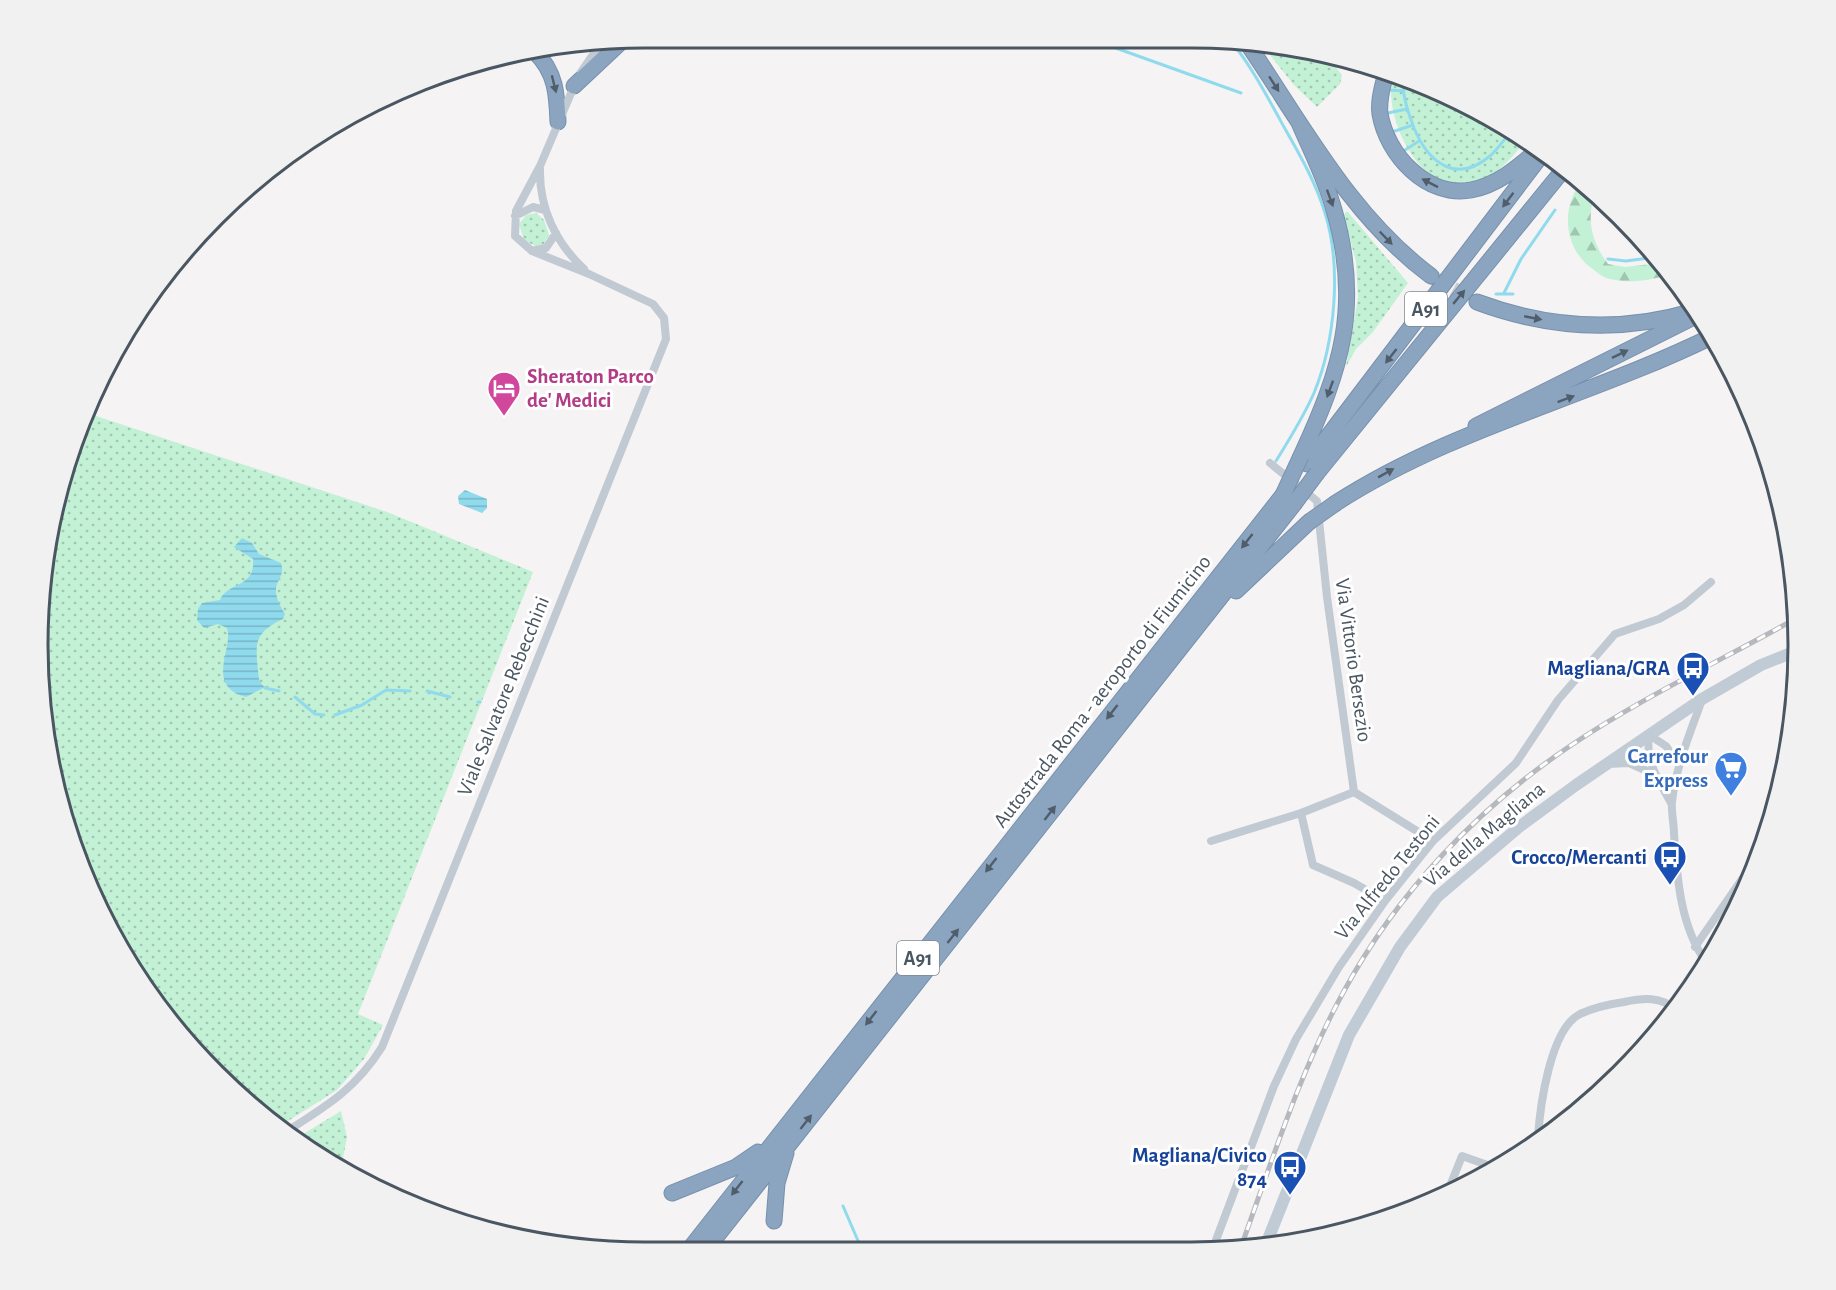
<svg xmlns="http://www.w3.org/2000/svg" width="1836" height="1290" font-family="'Alegreya Sans',sans-serif">
<style>
.grass{fill:url(#grass-dots)}
.forest{fill:url(#forest-firs)}
.water{fill:url(#water-rules)}
.lines{fill:none;stroke-linecap:round;stroke-linejoin:round}
.stream{stroke:#90daee;stroke-width:3}
.highway-tunnel{stroke:#caccce;stroke-width:15;stroke-dasharray:15 8;stroke-linecap:butt}
.highway-casing{stroke:#7690ad;stroke-width:17}
.street{stroke:#c1cad2;stroke-width:8}
.secondary{stroke:#c1cbd6;stroke-width:12}
.highway{stroke:#8ba5c1;stroke-width:15}
.rail-casing{stroke:#b5b8bd;stroke-width:5}
.rail{stroke:#fff;stroke-width:3;stroke-dasharray:9;stroke-linecap:butt}
.highway-bridge-casing{stroke:#7690ad;stroke-width:17;stroke-linecap:butt}
.highway-bridge{stroke:#8ba5c1;stroke-width:15}
.oneway{fill:#505e6b}
.labels{text-anchor:middle;stroke-width:6;stroke-linejoin:round;paint-order:stroke}
.shield{fill:#fff;stroke:#808990;stroke-width:1.5}
.shield-label{font-size:20px;font-weight:bold;fill:#4a5661}
.hotel-label{font-size:21px;font-weight:bold;fill:#b23c85;stroke:#fff;text-anchor:start}
.street-label{font-size:21px;fill:#4a5661;stroke:#fff}
.transit-label{font-size:21px;font-weight:bold;fill:#164399;stroke:#fff;text-anchor:end}
.shop-label{font-size:21px;font-weight:bold;fill:#366cbe;stroke:#fff;text-anchor:end}
.rim{fill:none;stroke:#4a5661;stroke-width:3}
</style>
<defs>
<pattern id="grass-dots" width="8" height="8" patternUnits="userSpaceOnUse" patternTransform="scale(1.5)"><rect width="8" height="8" fill="#c3f1d5"/><path d="M2 2h.1M6 6h.1" fill="none" stroke="#a0c6b0" stroke-width="1.8" stroke-linecap="round"/></pattern>
<pattern id="forest-firs" width="22" height="20" patternUnits="userSpaceOnUse" patternTransform="scale(1.5)"><rect width="22" height="20" fill="#c3f1d5"/><path d="M5 1l3.5 6h-7zM16 11l3.5 6h-7z" fill="#a0c6b0"/></pattern>
<pattern id="water-rules" width="6" height="5" patternUnits="userSpaceOnUse" patternTransform="scale(1.5)"><rect width="6" height="5" fill="#90daee"/><path d="M0 2.5h6" fill="none" stroke="#78b4c4"/></pattern>
</defs>
<rect width="100%" height="100%" fill="#f5f3f3"/>
<path class="grass" d="M1262,45L1310,49L1325,54L1342,75L1340,84L1317,107L1294,85Z
M1393,74C1441,89 1485,112 1525,141C1510,160 1494,180 1468,184C1418,194 1382,115 1393,74Z
M1347,211L1408,283L1373,332L1356,349L1346,367L1358,297L1356,262L1344,215Z
M536,213L544,220L549,235L543,245L537,247L524,240L519,224L526,215Z
M84,412L387,512L533,572L358,1014L383,1025L364,1059L337,1090L277,1128L188,1046L100,913L49,763L38,645L43,566Z
M341,1111L347,1137L341,1168L295,1139Z"/>
<path class="forest" d="M1582,181L1596,192C1585,218 1592,243 1608,264L1625,267L1661,263L1669,275C1648,280 1632,284 1610,279C1604,278 1599,274 1594,270C1565,251 1559,209 1582,181Z"/>
<path class="water" d="M465,490L487,499V508L482,513L459,504L458,496Z
M242,538L252,543L259,554L281,563C287,583 264,580 285,614L283,619C255,632 255,642 258,670C259,678 258,682 265,687L246,697C204,686 234,648 227,628L218,624L204,628L197,620L198,609L202,603L220,600C227,582 256,588 253,559L234,547Z"/>
<g class="lines">
<path class="stream" d="M1088,38L1241,93
M1231,41C1252,67 1268,98 1284,127C1300,155 1316,183 1325,213C1342,267 1335,342 1314,393C1304,416 1289,440 1276,461
M1403,78C1402,95 1408,112 1414,128C1428,162 1456,185 1490,156C1498,149 1504,139 1512,131
M1389,90L1404,91
M1388,113L1407,109
M1392,132L1413,125
M1402,152L1419,141
M1608,259L1626,261L1656,257
M1504,293L1521,259L1555,210
M1496,294H1513
M265,688L279,691
M427,691L450,697
M295,697L315,714L324,715
M478,702H480
M335,715L362,705L386,690L410,691
M843,1206L862,1250"/>
<path class="highway-tunnel" d="M1433,278L1477,302"/>
<g class="highway-casing">
<path id="highway" d="M1247,43C1303,125 1350,216 1431,276
M535,52C556,72 557,95 558,122
M1386,72C1383,86 1378,100 1380,114C1387,155 1427,198 1471,190C1498,185 1518,167 1538,150
M574,86L622,41
M1300,125C1312,153 1326,180 1334,210C1362,305 1341,370 1301,456
M1477,302C1547,328 1619,333 1691,312
M1476,426L1698,315
M1307,464L1543,153
M1317,473L1564,169
M1336,503C1452,428 1589,397 1713,336
M1236,591L1309,522
M672,1193L736,1167L758,1152
M774,1221L777,1183L786,1153
M688,1251L1283,495
M705,1251L1294,504"/>
</g>
<path class="street" d="M581,72L601,43
M540,169C539,208 556,243 584,269
M515,216L533,207L545,210
M532,251L546,248L556,233
M1270,463L1317,501L1327,597L1354,792L1433,841
M1702,700C1690,733 1676,766 1672,802C1671,812 1674,823 1674,834C1677,877 1680,926 1706,962
M1607,764L1629,763L1656,775
M1671,803C1659,781 1645,761 1649,735L1666,746L1679,765
M1301,813L1313,865L1354,883L1385,901
M1211,841L1301,813L1354,792
M1695,947L1758,856
M284,1133C325,1107 356,1089 382,1047L666,339L664,318L653,304L589,274L532,251L515,236L516,211L540,166L575,84
M1538,1137C1540,1107 1550,1029 1580,1014C1593,1008 1610,1004 1624,1002C1643,998 1661,996 1676,1010
M1446,1196L1462,1156L1493,1167
M1213,1248L1274,1086L1296,1039L1339,967L1385,901L1433,841L1516,763L1558,700L1615,634L1659,619L1684,605L1711,582"/>
<path class="secondary" d="M1265,1247L1349,1035L1400,947L1437,897L1519,827L1576,785L1702,699L1761,665L1796,651"/>
<use href="#highway" class="highway"/>
<g class="rail-casing">
<path id="rail" d="M1241,1247C1272,1161 1300,1071 1344,991C1397,893 1478,808 1570,746C1641,698 1720,661 1795,619"/>
</g>
<use href="#rail" class="rail"/>
<g class="highway-bridge-casing">
<path id="highway-bridge" d="M1283,495L1301,456
M1294,504L1317,473
M1309,522L1336,503"/>
</g>
<use href="#highway-bridge" class="highway-bridge"/>
</g>
<defs><path id="oneway-solid" d="M-6-.8H1V-3.2L6.5 0L1 3.2V.8H-6Z" transform="scale(1.5)"/></defs>
<g class="oneway">
<use href="#oneway-solid" transform="translate(554 84) rotate(76)"/>
<use href="#oneway-solid" transform="translate(1274 84) rotate(57)"/>
<use href="#oneway-solid" transform="translate(1430 183) rotate(-153)"/>
<use href="#oneway-solid" transform="translate(1330 198) rotate(70)"/>
<use href="#oneway-solid" transform="translate(1508 200) rotate(127)"/>
<use href="#oneway-solid" transform="translate(1386 238) rotate(46)"/>
<use href="#oneway-solid" transform="translate(1459 297) rotate(-50)"/>
<use href="#oneway-solid" transform="translate(1533 318) rotate(11)"/>
<use href="#oneway-solid" transform="translate(1620 354) rotate(-26)"/>
<use href="#oneway-solid" transform="translate(1391 356) rotate(128)"/>
<use href="#oneway-solid" transform="translate(1330 389) rotate(110)"/>
<use href="#oneway-solid" transform="translate(1566 399) rotate(-21)"/>
<use href="#oneway-solid" transform="translate(1386 473) rotate(-29)"/>
<use href="#oneway-solid" transform="translate(1247 541) rotate(128)"/>
<use href="#oneway-solid" transform="translate(1112 712) rotate(128)"/>
<use href="#oneway-solid" transform="translate(1050 813) rotate(-52)"/>
<use href="#oneway-solid" transform="translate(991 865) rotate(128)"/>
<use href="#oneway-solid" transform="translate(953 936) rotate(-52)"/>
<use href="#oneway-solid" transform="translate(871 1018) rotate(128)"/>
<use href="#oneway-solid" transform="translate(806 1122) rotate(-52)"/>
<use href="#oneway-solid" transform="translate(737 1188) rotate(128)"/>
</g>
<defs>
<g id="hotel-pin" transform="scale(1.725)"><path d="M0 17L-7.5 6A9.5 9.5 0 1 1 7.5 6Z" fill="#d1479c" stroke="#fff"/><path d="M-6-4.5h1.5V1H6V5H4.5V3h-9V5H-6ZM-4 0a1.8 1.8 0 1 1 3.6 0ZM.5 0V-2.5h3Q6-2.5 6 0Z" fill="#fff"/></g>
<g id="bus-pin" transform="scale(1.725)"><path d="M0 17L-7.5 6A9.5 9.5 0 1 1 7.5 6Z" fill="#1a4fb4" stroke="#fff"/><path d="M-5-6H5V4H4V6H2V4H-2V6H-4V4H-5ZM-3.5-4V0h7V-4ZM-3.5 1.2v1.5H-2V1.2ZM2 1.2v1.5H3.5V1.2Z" fill="#fff"/></g>
<g id="supermarket-pin" transform="scale(1.725)"><path d="M0 17L-7.5 6A9.5 9.5 0 1 1 7.5 6Z" fill="#3f7fe0" stroke="#fff"/><path d="M-6-5.5h2.5l.6 2H6L4.5 2H-2.5L-4.4-4H-6ZM-1.5 3.2a1.3 1.3 0 1 0 .1 0ZM3 3.2a1.3 1.3 0 1 0 .1 0Z" fill="#fff"/></g>
</defs>
<g fill-rule="evenodd">
<use href="#hotel-pin" x="504" y="388"/>
<use href="#bus-pin" x="1693" y="668"/>
<use href="#supermarket-pin" x="1731" y="768"/>
<use href="#bus-pin" x="1670" y="857"/>
<use href="#bus-pin" x="1290" y="1167"/>
</g>
<g class="labels">
<g class="shield">
<rect x="1405" y="292" width="42" height="34" rx="4.5"/>
<rect x="897" y="941" width="42" height="34" rx="4.5"/>
</g>
<g class="shield-label">
<text x="1426" y="316">A91</text>
<text x="918" y="965">A91</text>
</g>
<g class="hotel-label">
<text x="527" y="383">Sheraton Parco<tspan x="527" dy="24">de' Medici</tspan></text>
</g>
<g class="street-label">
<text transform="translate(1354 660) rotate(82)" y="7">Via Vittorio Bersezio</text>
<text transform="translate(1102 691) rotate(-52)" y="7">Autostrada Roma - aeroporto di Fiumicino</text>
<text transform="translate(503 696) rotate(-68)" y="7">Viale Salvatore Rebecchini</text>
<text transform="translate(1484 834) rotate(-40)" y="7">Via della Magliana</text>
<text transform="translate(1387 877) rotate(-51)" y="7">Via Alfredo Testoni</text>
</g>
<g class="transit-label">
<text x="1670" y="675">Magliana/GRA</text>
<text x="1647" y="864">Crocco/Mercanti</text>
<text x="1267" y="1162">Magliana/Civico<tspan x="1267" dy="24">874</tspan></text>
</g>
<g class="shop-label">
<text x="1708" y="763">Carrefour<tspan x="1708" dy="24">Express</tspan></text>
</g>
</g>
<path d="M0 0H1836V1290H0ZM645 48H1191A597 597 0 0 1 1788 645V645A597 597 0 0 1 1191 1242H645A597 597 0 0 1 48 645V645A597 597 0 0 1 645 48Z" fill="#f1f1f2" fill-rule="evenodd"/>
<path class="rim" d="M645 48H1191A597 597 0 0 1 1788 645V645A597 597 0 0 1 1191 1242H645A597 597 0 0 1 48 645V645A597 597 0 0 1 645 48Z"/>
</svg>
